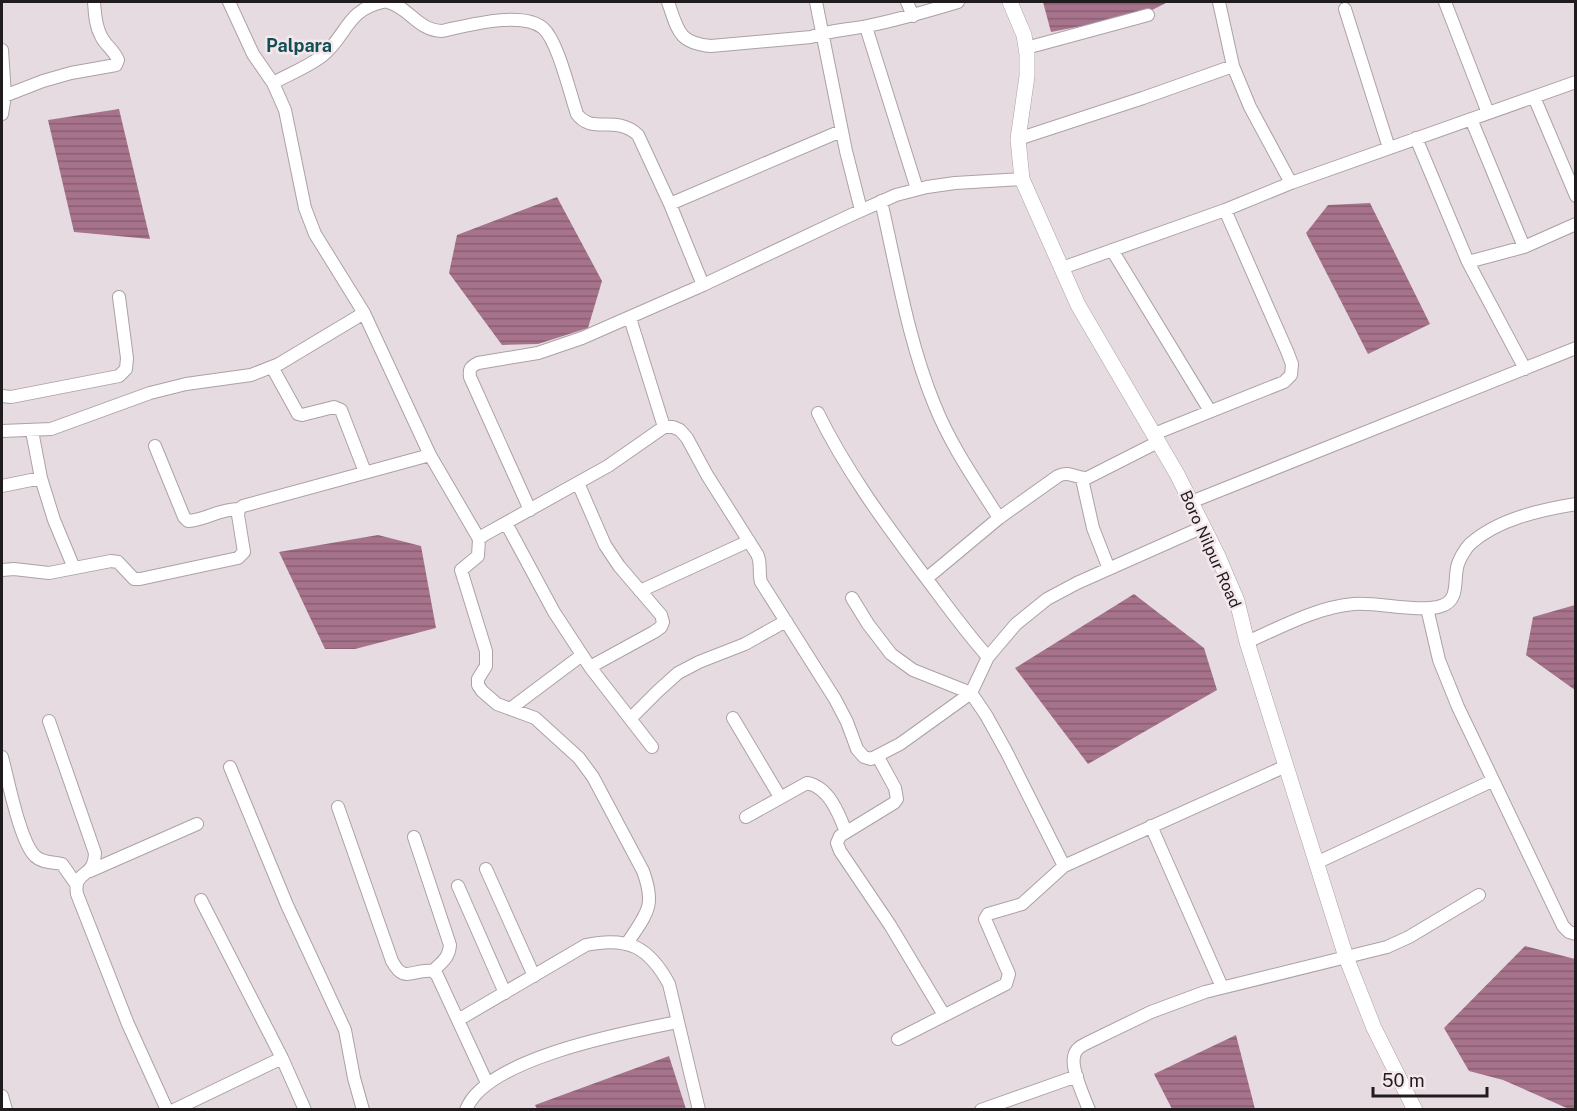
<svg xmlns="http://www.w3.org/2000/svg" width="1577" height="1111" font-family="'Public Sans',sans-serif">
<style>
.water{fill:url(#water-rules)}
.lines{fill:none;stroke-linecap:round;stroke-linejoin:round}
.minor-casing{stroke:#aba1a6;stroke-width:14}
.tertiary-casing{stroke:#aba1a6;stroke-width:16}
.minor{stroke:#fff;stroke-width:12}
.tertiary{stroke:#fff;stroke-width:15}
.labels{text-anchor:middle;stroke-width:5;stroke-linejoin:round;paint-order:stroke}
.street-label{font-size:16px;fill:#201c1e;stroke:#f4e8ed}
.neighbourhood-label{font-size:18px;font-weight:bold;fill:#125053;stroke:#f4e8ed}
</style>
<defs>
<pattern id="water-rules" width="6" height="5" patternUnits="userSpaceOnUse" patternTransform="scale(1.5)"><rect width="6" height="5" fill="#a7738c"/><path d="M0 2.5h6" fill="none" stroke="#885e72"/></pattern>
</defs>
<rect width="100%" height="100%" fill="#e6dbe0"/>
<path class="water" d="M1043,2H1168L1144,14L1051,32Z
M119,109L150,239L74,232L48,120Z
M557,197L602,281L588,328L538,344L502,345L449,273L457,235Z
M1370,203L1430,324L1368,354L1306,233L1328,205Z
M378,535L421,546L436,628L355,649H325L279,552Z
M1134,594L1204,648L1217,690L1088,764L1015,668Z
M1575,605H1576L1575,690L1526,655L1533,617Z
M1525,946L1575,959V1109H1569L1503,1080L1469,1071L1444,1028Z
M1236,1035L1255,1109H1172L1154,1074Z
M669,1056L686,1109H537L535,1105Z"/>
<g class="lines">
<g class="minor-casing">
<path id="minor" d="M229,2L253,54L273,83L285,110L305,208L315,234L364,313L430,455L479,539
M388,2C410,8 417,30 442,31C466,26 522,10 543,28C558,41 570,94 577,114C592,135 616,114 638,135L670,204L703,285
M668,2C678,30 678,43 711,46L811,37C829,30 848,30 867,26C898,20 928,11 958,2
M816,2L846,151L861,210
M907,2L913,16
M1219,2L1233,66L1250,107L1291,183
M1445,2L1488,113
M1345,9L1389,148
M866,27L917,189
M1026,48L1148,15
M2,50L5,96L2,114
M273,83C289,74 308,67 322,56C347,36 346,10 383,2
M2,97L43,81L71,73L116,65L118,60C114,50 105,45 101,36C95,25 95,13 94,2
M1534,97L1576,196
M1471,119L1524,247
M1416,138L1468,262L1525,369
M1018,139L1143,98L1233,66
M881,201C897,270 908,341 935,406C951,446 976,481 999,518
M670,204L841,131
M1112,250L1210,411
M1468,262L1524,247L1576,224
M1062,268L1225,210L1291,183L1576,82
M630,318L664,427H673L680,430L687,438L707,475L757,554C762,563 758,572 761,582L835,699L847,722L857,749L864,757L871,759L900,744L971,693L988,657L1016,624L1047,599L1077,583L1203,527
M272,367L298,414L302,415L334,407L341,410L365,472
M2,396L11,397L119,376L126,369L127,358L119,297
M818,413C846,470 882,519 920,570C943,600 963,629 988,657
M2,431L51,429L150,393L186,384L251,375L279,364L364,313
M32,431L41,478L54,520L74,568
M1154,434L1284,382L1291,375L1292,364L1287,351L1225,210
M155,446L184,517L188,521C206,520 218,509 239,509
M1082,479L1093,528L1109,569
M578,483L605,545L619,566L661,615L663,622L661,627L654,632L590,667
M2,486L41,478
M1191,502L1576,348
M530,510L470,377C469,369 470,367 478,363L538,353L582,338L703,285L849,216L896,195L927,187L955,183L1022,179
M506,523L554,612L590,667L652,747
M2,570L14,569L49,573L111,561L118,562L134,579H140L238,558L244,552L238,515L239,509L243,506L430,455
M927,578L999,518L1058,476C1070,470 1076,479 1087,478L1158,442
M640,591L749,541
M852,598L868,624L891,654L913,670L971,693L986,715L1006,751L1064,866L1286,766
M1427,608L1439,660L1458,707L1563,926L1569,932L1576,934
M1247,642C1281,627 1317,607 1354,604C1378,602 1420,613 1441,606C1459,601 1454,582 1457,568C1458,561 1465,549 1470,544C1498,519 1540,510 1576,504
M510,709L582,655
M631,718L658,691L678,673L699,662L745,644L786,621
M733,718L780,797
M49,721L95,853C94,880 73,869 77,894L128,1024L167,1110
M2,757C8,779 20,842 35,856C42,863 53,862 62,864L76,884
M878,757L895,788L897,799L894,803L840,836L837,843L840,851L890,925L944,1015
M230,767L287,905L345,1030L354,1078L363,1110
M338,807L392,961C405,985 412,968 433,971L437,975L487,1083
M746,817L807,783C829,787 839,814 846,832
M1151,826L1222,987
M414,837L450,945C449,958 442,962 433,971
M1316,863L1492,781
M486,869L534,976
M90,871L197,824
M458,886L505,993
M201,900L282,1058L305,1110
M628,942C647,913 656,906 643,871L593,777L579,758L535,718L497,704L482,691L478,685V679L486,666V651L461,570L478,556L479,539L484,535L608,466L664,427
M458,1020L586,945C628,936 649,947 669,984L699,1110
M898,1039L1006,984L1009,974L985,919L988,914L1022,904L1064,866
M2,1096L6,1110
M174,1110L282,1058
M466,1110C485,1058 628,1032 678,1022
M981,1110L1077,1076
M1089,1110C1084,1097 1071,1069 1074,1057C1075,1049 1081,1046 1087,1043L1151,1012L1205,992L1387,947L1409,937L1479,895"/>
</g>
<g class="tertiary-casing">
<path id="tertiary" d="M1010,2L1024,35L1027,54V76L1018,139L1022,179L1078,305L1177,474L1217,554L1237,601L1247,642L1346,957L1374,1028L1415,1110"/>
</g>
<use href="#minor" class="minor"/>
<use href="#tertiary" class="tertiary"/>
</g>
<g class="labels">
<g class="street-label">
<text transform="translate(1211 549) rotate(66)" y="6">Boro Nilpur Road</text>
</g>
<g class="neighbourhood-label">
<text x="299" y="52">Palpara</text>
</g>
</g>
<rect width="1577" height="1111" fill="none" stroke="#201c1e" stroke-width="6"/>
<path d="M1373 1087v9h114v-9" fill="none" stroke="#201c1e" stroke-width="3"/>
<text x="1382" y="1087" font-size="18" fill="#201c1e" stroke="#f4e8ed" stroke-width="4.5" paint-order="stroke">50 m</text>
</svg>
